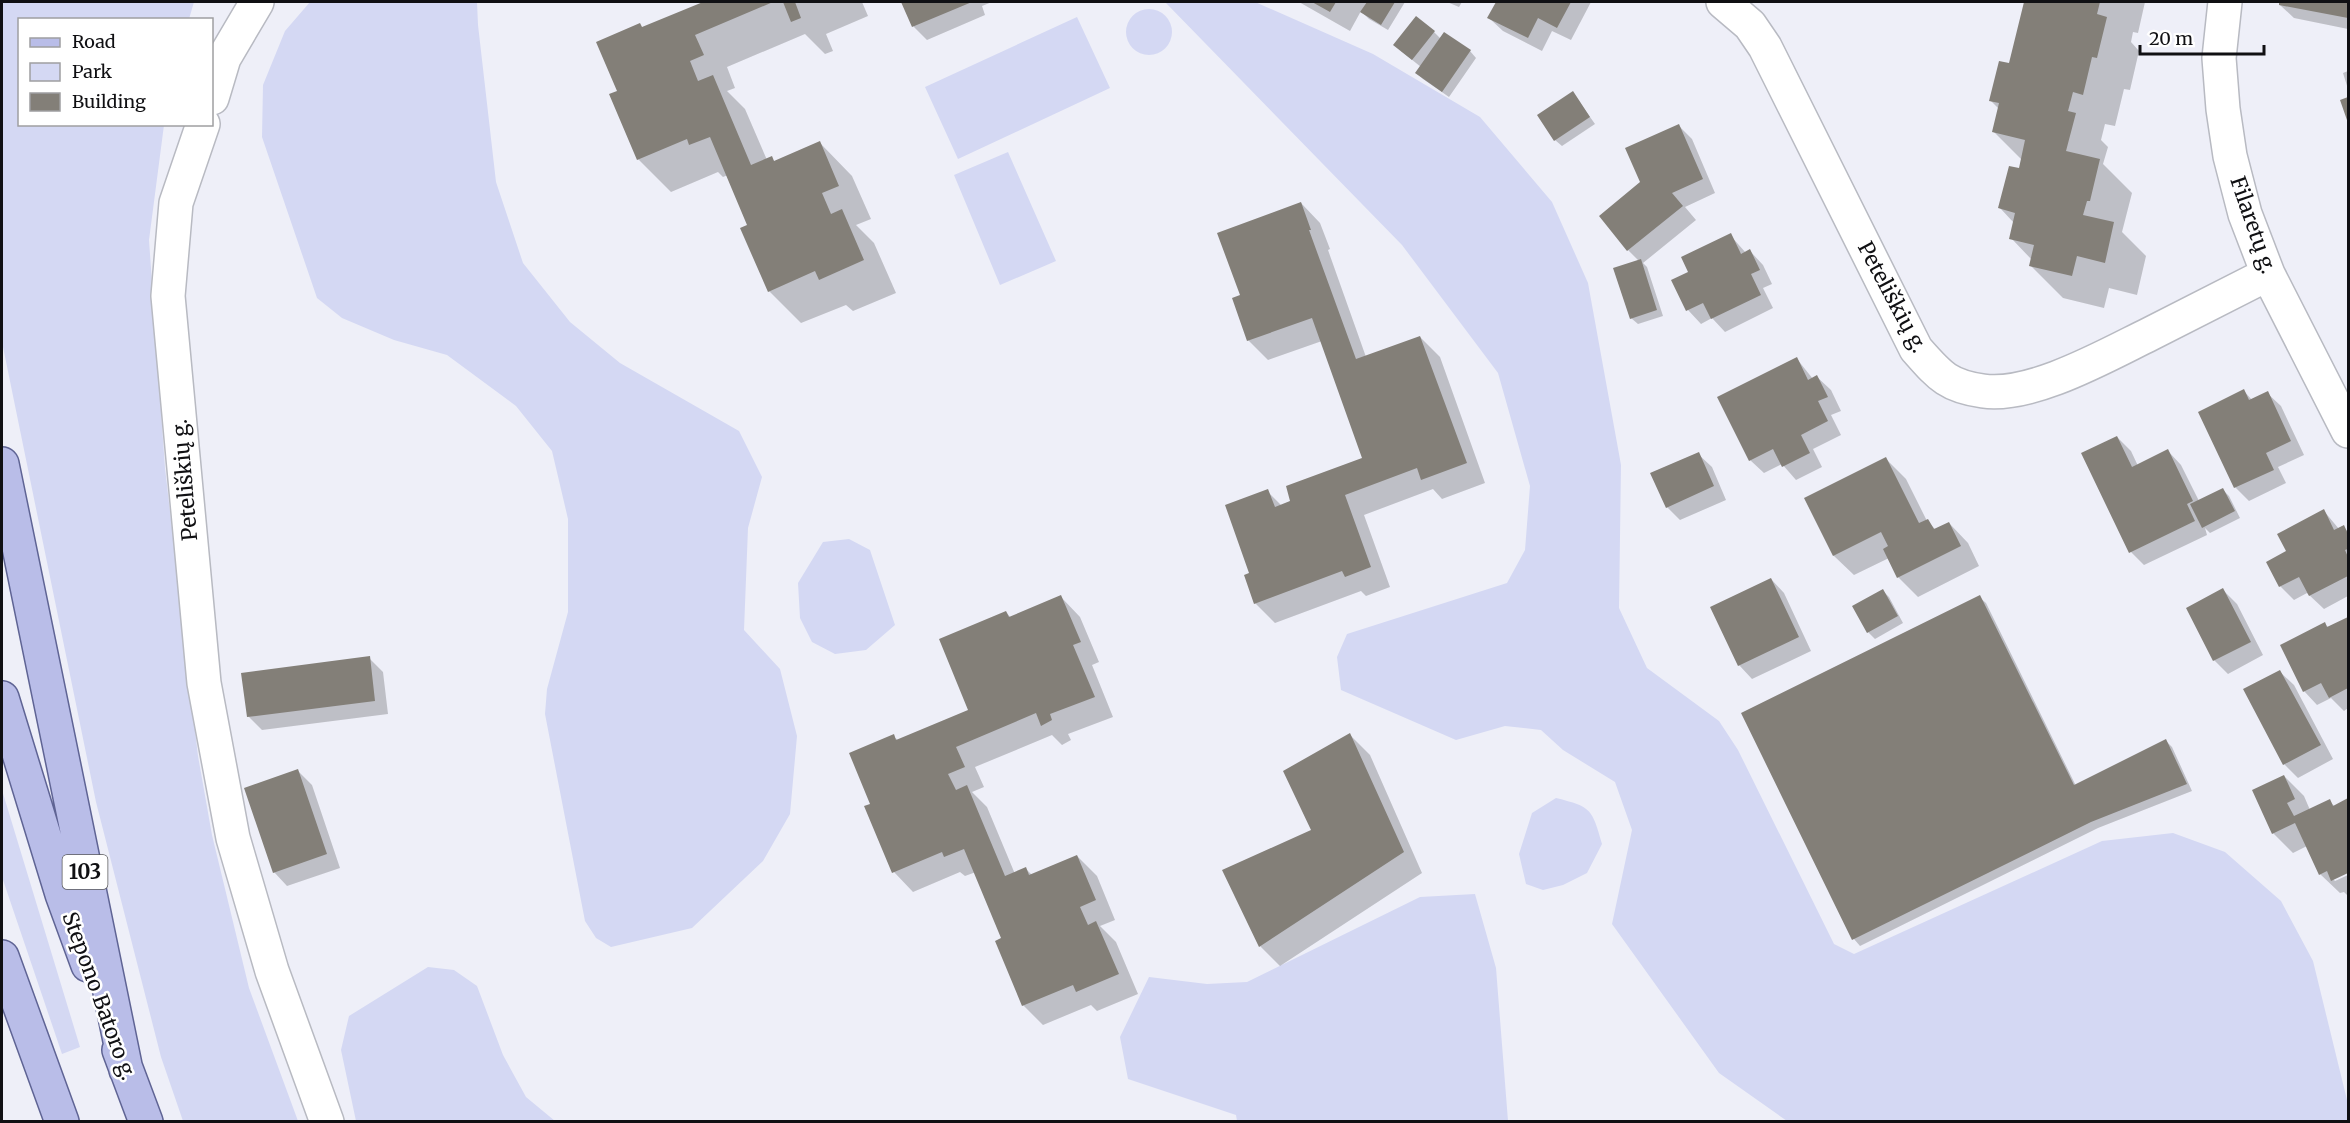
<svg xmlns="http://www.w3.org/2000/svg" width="2350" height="1123" font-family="Merriweather,serif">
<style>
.green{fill:#d4d8f3}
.shadow{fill:#0003}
.building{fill:#837f78}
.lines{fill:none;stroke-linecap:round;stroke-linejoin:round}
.street-casing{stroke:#b8bac2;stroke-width:36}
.primary-casing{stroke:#5f6494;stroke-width:36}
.street{stroke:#fff;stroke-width:33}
.primary{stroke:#b9bde8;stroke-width:33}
.labels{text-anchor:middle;stroke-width:5;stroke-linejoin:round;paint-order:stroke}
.shield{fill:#fff;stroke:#58585a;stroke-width:1.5}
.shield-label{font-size:20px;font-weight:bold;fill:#101013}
.street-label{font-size:21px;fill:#101013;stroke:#fff}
</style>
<rect width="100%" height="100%" fill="#eeeff8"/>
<path class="green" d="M2,2H194L189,19L20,20V124L164,125L149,240L165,468L198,756L212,835L249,988L298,1121H183L161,1057L96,802L2,342Z
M310,2H477L478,25L496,182L523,263L570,322L620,363L739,431L762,477L748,528L744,630L780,669L797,736L790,814L763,861L692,928L611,947L596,938L585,921L545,714L547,689L568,612V519L552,451L516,406L447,355L394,340L342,318L317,298L262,137L263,85L285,31Z
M1165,2H1255L1373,54L1480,117L1552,202L1588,283L1621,465L1619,608L1647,668L1719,721L1738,750L1834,944L1854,954L2102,841L2173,833L2225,852L2281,901L2313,961L2348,1104V1121H1787L1719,1073L1612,924L1632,830L1615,782L1563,750L1541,730L1505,726L1456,740L1341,690L1337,657L1347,634L1507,583L1525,550L1530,486L1498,373L1402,245Z
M1126 32a23 23 0 1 1 46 0a23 23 0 1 1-46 0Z
M1077,17L1110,88L958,159L925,87Z
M1008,152L1056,261L1000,285L954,175Z
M849,539L870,550L895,625L866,650L835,654L812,642L800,618L798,583L823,542Z
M2,790L80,1047L62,1054L2,877Z
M1556,798C1592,807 1592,809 1602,844L1587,873L1563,885L1543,890L1526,884L1519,854L1532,813Z
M1475,894L1496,968L1508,1121H1237L1236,1115L1128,1079L1120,1037L1149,977L1207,984L1247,982L1420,897Z
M428,967L454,970L477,986L503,1055L526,1097L555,1121H356L341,1050L349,1016Z"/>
<path class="shadow" d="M707,2H862L868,16L826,34L833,51L825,54L805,34L727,67L735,88L727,91L745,109L767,160L771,158L775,162L820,143L852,176L871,219L856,225L874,243L896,293L853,311L846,305L801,323L769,291L749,226L728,175L723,177L718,172L671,192L638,159L611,95L619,92L643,29Z
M903,2H992L982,6L985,15L927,40L914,27Z
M1299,2H1405L1388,30L1369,19L1361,11L1350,31Z
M1447,2H1462L1459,7Z
M1497,2H1591L1571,40L1552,31L1542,51L1503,31L1489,18Z
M2026,2H2145L2138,33L2133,32L2131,42L2139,51L2130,90L2124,89L2115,126L2105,124L2101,140L2108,147L2103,164L2132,193L2122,232L2146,256L2137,295L2109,288L2104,308L2063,298L2031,266L2032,260L2011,238L2014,223L2000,208L2020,170L2022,160L1994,132L1999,109L1991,101L2010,65Z
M2281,2H2348V29L2294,18L2280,5Z
M1434,32L1441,39L1470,51L1476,58L1449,97L1423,79L1417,73L1421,67L1401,51Z
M2348,71V89L2343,73Z
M1573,93L1595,124L1562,146L1555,140Z
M1679,126L1692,139L1715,193L1685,207L1696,220L1643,263L1647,267L1663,316L1638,324L1631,318L1639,261L1628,250L1642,182Z
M1301,203L1320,223L1330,249L1328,250L1366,357L1420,337L1440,357L1485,483L1442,499L1433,489L1364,515L1390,587L1366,596L1361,591L1275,623L1255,603L1251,574L1267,491L1282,506L1364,458L1322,341L1268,360L1248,340L1241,296Z
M1730,235L1746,253L1750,251L1763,265L1772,284L1763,288L1773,308L1725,332L1712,318L1701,324L1688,310L1690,273Z
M1797,359L1813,379L1817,377L1831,390L1841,411L1831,415L1841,435L1813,449L1822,467L1796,480L1782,464L1764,473L1750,460Z
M2244,391L2252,400L2267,393L2281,406L2304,455L2278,467L2286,483L2249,501L2235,487Z
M2117,437L2131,451L2138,466L2168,451L2181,465L2199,501L2223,490L2229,496L2240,518L2210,533L2205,528L2207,535L2144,565L2131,552Z
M1698,454L1712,467L1726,500L1680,520L1667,507Z
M1886,459L1906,479L1927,521L1936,530L1949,523L1968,543L1979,566L1918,597L1898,577L1889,558L1854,575L1834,556L1806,499Z
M2324,511L2339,529L2343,526L2348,532V596L2324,609L2307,593L2294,600L2280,586L2288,552Z
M1771,579L1784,593L1811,651L1752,679L1739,665Z
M2223,590L2237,604L2263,655L2228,674L2214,660Z
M1883,591L1889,597L1903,623L1875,639L1868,632L1854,607Z
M1061,597L1080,617L1099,662L1092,665L1113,717L1068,734L1071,740L1062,745L1052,735L975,767L984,787L972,792L987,807L1015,874L1026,869L1032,875L1077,856L1097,876L1115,920L1100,926L1116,942L1138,994L1097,1011L1091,1005L1043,1025L1023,1005L1003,938L976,872L965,876L960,872L913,892L894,872L872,805L893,736L899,741L970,711L1006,612L1011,618Z
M1979,597L1986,603L2076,786L2166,741L2172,747L2192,791L2098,828L1860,946L1854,939L1743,714Z
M2348,619V708L2344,711L2331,698L2317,705L2304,691L2325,624L2329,628Z
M369,658L383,672L388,714L262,730L248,716Z
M2280,672L2294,685L2333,759L2298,778L2284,764Z
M1350,735L1370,755L1422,873L1280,966L1260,946L1313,831Z
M298,771L312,785L340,868L287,886L274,872Z
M2284,776L2304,796L2310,810L2330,801L2335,807L2348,800V872L2333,879L2335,881L2348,875V896L2344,892L2340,893L2320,874L2307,846L2293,853L2273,833Z"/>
<path class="building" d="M703,2H773L695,35L704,55L690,61L698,81L713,75L751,165L772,156L774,161L820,141L839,186L822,193L831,214L842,209L864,260L819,280L815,271L768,292L740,228L747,225L710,137L689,145L687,139L637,160L609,94L617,91L596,42L640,23L642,27Z
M783,2H795L801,18L791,22Z
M901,2H972L912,27Z
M1312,2H1336L1330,12Z
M1367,2H1395L1381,25L1360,12Z
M1496,2H1571L1557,28L1538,18L1528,38L1487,18Z
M2024,2H2100L2097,14L2107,17L2097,58L2092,57L2083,95L2073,92L2068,111L2076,113L2066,151L2100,159L2090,201H2087L2083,215L2114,222L2105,263L2077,256L2072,276L2029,266L2034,245L2009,239L2015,213L1998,208L2009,166L2019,168L2025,140L1992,132L1999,103L1989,101L1999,61L2009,63Z
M2279,2H2348V18L2279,5Z
M1416,16L1435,31L1412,60L1393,45Z
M1444,32L1471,50L1442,92L1415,73Z
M1573,91L1590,117L1554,141L1537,115Z
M2348,97V123L2340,100Z
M1679,124L1703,179L1672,193L1683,206L1627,251L1599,216L1640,182L1625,148Z
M1301,202L1311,230H1309L1356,359L1420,336L1467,463L1421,480L1417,468L1345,495L1371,567L1345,577L1342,571L1254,604L1244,575L1249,573L1225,505L1268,489L1275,507L1290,501L1286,486L1362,458L1312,318L1247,341L1232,298L1240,295L1217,233Z
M1731,233L1741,254L1750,249L1760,270L1751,274L1761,295L1711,319L1703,303L1686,311L1671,280L1688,272L1681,257Z
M1641,259L1657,310L1630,319L1613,268Z
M1797,357L1808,380L1817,375L1828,397L1818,401L1828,421L1801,435L1810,453L1782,467L1773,449L1749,461L1717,397Z
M2244,389L2249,400L2268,391L2291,441L2266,453L2274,470L2234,488L2198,412Z
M2117,436L2132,467L2168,449L2193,501L2187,504L2195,521L2129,553L2081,453Z
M1699,452L1714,486L1666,508L1650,473Z
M1886,457L1919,523L1928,519L1934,529L1949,522L1961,546L1897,578L1883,549L1888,546L1881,532L1833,556L1804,498Z
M2223,488L2235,511L2202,528L2190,504Z
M2324,509L2334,530L2344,525L2348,534V549L2345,550L2348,557V576L2309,596L2299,577L2279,587L2266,562L2286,551L2277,534Z
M1771,578L1799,637L1738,666L1710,607Z
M2223,588L2251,642L2213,661L2186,608Z
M1883,589L1898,616L1867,633L1852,606Z
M1061,595L1081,642L1073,645L1095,697L1050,714L1052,720L1041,726L1036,713L956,747L965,767L948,774L956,790L967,785L1005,876L1026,867L1029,875L1077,855L1096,900L1080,907L1088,925L1096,921L1119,974L1076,992L1073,985L1022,1006L995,941L1001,938L964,849L944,857L942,852L892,873L864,806L870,804L849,753L894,734L896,740L968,710L939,639L1006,611L1009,617Z
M1980,595L2074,785L2166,739L2187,784L2091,822L1852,940L1741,713Z
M2348,617V688L2329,698L2321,683L2303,692L2280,645L2325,622L2327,627Z
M370,656L375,701L247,717L241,673Z
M2280,670L2321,745L2283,765L2243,689Z
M1350,733L1404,852L1259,947L1222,870L1311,830L1283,771Z
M298,769L327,854L273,873L244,788Z
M2284,775L2295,799L2287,803L2294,816L2330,799L2333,806L2348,798V873L2331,881L2327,871L2319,875L2295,823L2272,834L2252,790Z"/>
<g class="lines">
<g class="street-casing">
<path id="street" d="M1723,2L1750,25L1765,47L1916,349C1939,375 1947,386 1983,391C2032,398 2107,355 2150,334C2190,314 2229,294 2268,274
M2225,2L2219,58L2223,109L2230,156L2245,214L2268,274L2348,431
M212,98L224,58L257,2
M203,124L176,203L168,296L204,683L233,838L272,971L327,1122"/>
</g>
<g class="primary-casing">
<path id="primary" d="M2,464L126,1070
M2,698L62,894L88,965
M2,957L62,1122
M119,1050L146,1122"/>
</g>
<use href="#street" class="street"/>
<use href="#primary" class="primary"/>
</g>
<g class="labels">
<rect class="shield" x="62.5" y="855" width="45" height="34" rx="4.5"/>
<g class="shield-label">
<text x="85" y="879">103</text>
</g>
<g class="street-label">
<text transform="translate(2253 225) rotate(71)" y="7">Filaretų g.</text>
<text transform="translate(1892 297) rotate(62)" y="7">Peteliškių g.</text>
<text transform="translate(185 480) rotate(-95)" y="7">Peteliškių g.</text>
<text transform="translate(99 996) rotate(70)" y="7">Stepono Batoro g.</text>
</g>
</g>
<rect width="2350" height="1123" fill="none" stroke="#101013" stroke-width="6"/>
<rect x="18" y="18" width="195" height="108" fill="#ffffff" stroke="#9f9fa1" stroke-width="1.5"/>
<rect x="30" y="38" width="30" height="9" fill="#b9bde8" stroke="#9f9fa1" stroke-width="1.5"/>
<text x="72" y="48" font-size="18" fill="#101013">Road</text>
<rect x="30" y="63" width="30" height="18" fill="#d4d8f3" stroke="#9f9fa1" stroke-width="1.5"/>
<text x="72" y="78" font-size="18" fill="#101013">Park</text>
<rect x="30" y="93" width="30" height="18" fill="#837f78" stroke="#9f9fa1" stroke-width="1.5"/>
<text x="72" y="108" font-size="18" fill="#101013">Building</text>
<path d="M2140 45v9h124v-9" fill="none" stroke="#101013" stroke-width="3"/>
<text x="2149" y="45" font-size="18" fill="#101013" stroke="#ffffff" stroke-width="4.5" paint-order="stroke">20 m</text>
</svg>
